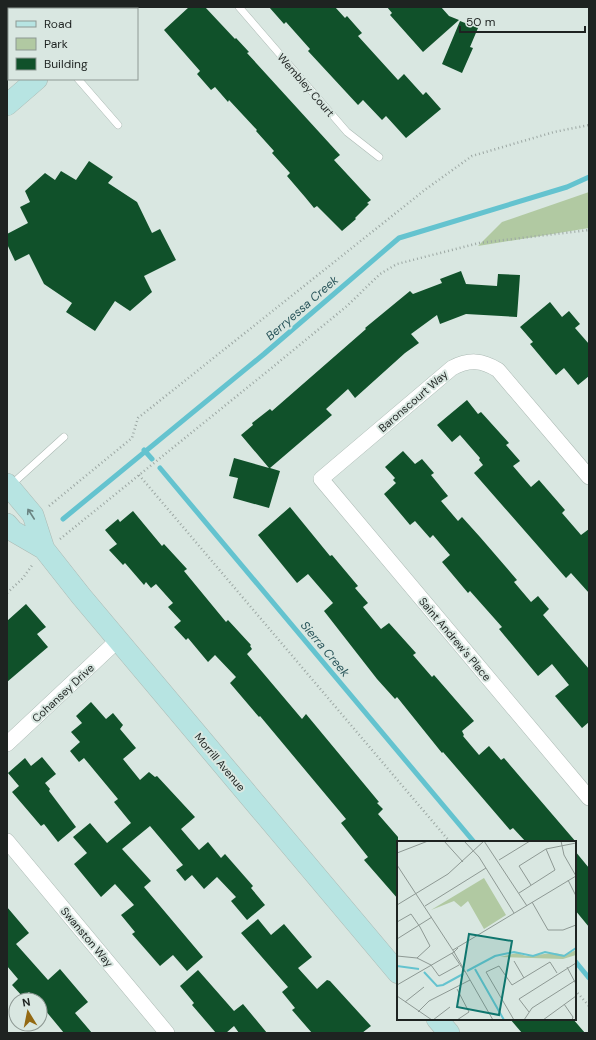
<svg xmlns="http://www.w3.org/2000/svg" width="596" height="1040" font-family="'DM Sans',sans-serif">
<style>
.green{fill:#b1c9a2}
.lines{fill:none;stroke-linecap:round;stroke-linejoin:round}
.stream{stroke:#64c3cf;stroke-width:5}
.building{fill:#10512a}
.lane-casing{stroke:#acbab4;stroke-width:8}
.street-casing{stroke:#acbab4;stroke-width:16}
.secondary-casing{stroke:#acbab4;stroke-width:22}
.path{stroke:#9ca7a3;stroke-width:2.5;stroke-dasharray:1 3;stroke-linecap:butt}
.lane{stroke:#fff;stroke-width:7}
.street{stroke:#fff;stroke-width:15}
.secondary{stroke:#b7e4e2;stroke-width:21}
.oneway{stroke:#6a8482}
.labels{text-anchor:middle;stroke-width:4;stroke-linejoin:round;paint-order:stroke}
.street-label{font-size:11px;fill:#1e2321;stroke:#d9e7e1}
.water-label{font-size:12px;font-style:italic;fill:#29555a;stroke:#d9e7e1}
.inset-river{fill:none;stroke:#64c3cf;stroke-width:2}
.inset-road{fill:none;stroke:#8e9994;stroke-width:1}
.view{fill:#0f766e;fill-opacity:0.15;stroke:#0f766e;stroke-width:2}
.inset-edge{fill:none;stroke:#1e2321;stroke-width:2}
</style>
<rect width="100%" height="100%" fill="#d9e7e1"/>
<path class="green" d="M589,192V228L478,246L502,222Z"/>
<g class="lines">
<path class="stream" d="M144,450L152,459
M160,468L474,842
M63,519L264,354L399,238L567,187L589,177
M575,961L589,978"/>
</g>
<path class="building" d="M189,7H205L235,39L236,38L249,52L247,53L340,155L334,160L371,200L367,203L369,204L355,218L356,219L342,231L317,206L314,208L305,197L287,176L290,173L272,153L274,151L256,131L257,130L229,100L228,102L215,87L211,90L197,74L200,71L164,30Z
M269,7H335L345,18L347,16L362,33L358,36L398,80L404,74L423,95L426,92L441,109L406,138L386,116L382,120L363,100L358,105L308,51L310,49L286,22L284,24Z
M387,7H441L449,16L459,20L423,52L390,15L392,13Z
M460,21L478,28L470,47L473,48L462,73L442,64Z
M89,161L113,177L108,183L137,202L152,233L160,229L176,260L144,276L152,292L130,311L115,301L95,331L66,312L72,303L44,284L29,254L15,261L7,244V234L28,223L20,207L30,202L25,191L45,173L55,180L61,171L76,180Z
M461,271L466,284L497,286L498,274L520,275L517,317L466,314L440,324L437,315L411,334L419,343L405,353L355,398L348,389L326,409L332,415L270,468L280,471L269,508L233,498L238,478L229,476L234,458L269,468L241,435L253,425L252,423L270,409L272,411L366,329L365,328L410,291L413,294L442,283L440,279Z
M550,302L562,317L569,311L580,324L575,328L589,344V376L578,385L564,368L556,375L530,344L533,342L520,327Z
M467,400L478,414L481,412L509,443L506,445L520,461L513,466L531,487L539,480L565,510L562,513L581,535L589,529V593L571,573L566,578L474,473L483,465L479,460L480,458L460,435L452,442L437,425Z
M403,451L415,464L422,459L434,473L431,475L448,496L441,501L458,521L462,517L480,537L517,580L514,582L531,602L538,596L549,609L543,615L589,669V722L582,728L555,696L569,685L552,664L538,676L499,629L502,627L470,591L468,593L442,562L450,555L433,535L430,538L415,521L410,525L384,494L396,483L393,480L395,478L385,467Z
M290,507L330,556L332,555L358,586L355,588L368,603L363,607L381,629L389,623L416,653L413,655L432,677L434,675L474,721L462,731L464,735L463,736L479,755L489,746L501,760L504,758L576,842H526L513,828L510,830L443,752L442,753L397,697L395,699L377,679L324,611L333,603L308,574L297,583L258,535Z
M133,511L162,546L164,544L187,569L184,571L226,622L228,620L251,645L250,646L252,649L247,654L302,719L306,714L379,802L377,803L383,809L378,814L398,837V899L364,860L368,857L341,823L346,819L260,716L259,717L230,683L236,677L215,655L208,662L188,638L186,640L174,627L181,621L168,607L173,603L156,584L151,588L146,582L144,585L125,563L123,565L109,550L117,544L105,530L118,519L120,522Z
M26,604L46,627L37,634L48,647L7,682V621Z
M91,702L106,719L113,713L123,725L120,729L136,748L123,759L140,780L149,772L155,777L157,776L195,817L181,829L199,850L208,842L221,858L225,854L253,886L251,888L265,905L247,920L231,901L236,897L217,877L204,889L192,875L185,881L176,870L183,865L150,826L122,849L151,881L144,887L203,957L187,971L173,955L160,966L132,934L135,932L121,915L134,905L115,884L101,897L74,864L87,853L73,837L90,823L107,843L131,823L114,802L118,799L84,758L79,762L70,751L80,742L71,732L82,723L76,716Z
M42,757L56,774L45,783L50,789L49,791L76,827L58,842L44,824L41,826L12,792L19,786L8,773L25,758L31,766Z
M575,851L589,868V927L575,910Z
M7,907L29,933L16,944L48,980L60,969L88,1002L75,1013L92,1033H64L40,1004V1000H36L29,992L23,997L12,985L18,979L7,966Z
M258,919L271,935L284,924L312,957L298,968L317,989L327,980L330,981L371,1026L362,1033H312L292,1010L295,1008L282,992L288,987L241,933Z
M198,970L234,1011L243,1004L267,1033H239L234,1026L226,1033H216L192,1005L194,1003L180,986Z
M510,1019H573L585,1033H522Z"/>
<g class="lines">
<g class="lane-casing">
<path id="lane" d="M40,7L41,9
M239,7L347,132L379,157
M25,9L27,7
M7,25L9,23
M78,79L118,125
M11,485L64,437"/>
</g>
<g class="street-casing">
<path id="street" d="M589,477L498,370C482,360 469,359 452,368L321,479L589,798
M7,744L118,640
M7,841L167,1033"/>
</g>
<g class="secondary-casing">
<path id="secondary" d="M116,9L118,7
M7,105L37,79
M7,484L33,515L44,549L81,596L398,973
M7,524L13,531L44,549
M437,1019L449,1033"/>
</g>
<path class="path" d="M139,475L450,842
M49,506L132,438L138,418L426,189L472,156L554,132L589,125
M60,539L274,366L347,306L380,274L397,264L479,243L589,230
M7,593L23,578L33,564
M575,990L589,1006"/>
<use href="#lane" class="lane"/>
<use href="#street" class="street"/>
<use href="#secondary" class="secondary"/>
</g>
<defs><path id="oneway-shaft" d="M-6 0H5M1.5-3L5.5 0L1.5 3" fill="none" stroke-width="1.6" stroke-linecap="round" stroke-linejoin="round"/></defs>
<use class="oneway" href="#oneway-shaft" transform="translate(31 514) rotate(-123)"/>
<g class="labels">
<g class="street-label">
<text transform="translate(306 85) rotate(49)" y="4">Wembley Court</text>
<text transform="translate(413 401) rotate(-41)" y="4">Baronscourt Way</text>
<text transform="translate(455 639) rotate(50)" y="4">Saint Andrew's Place</text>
<text transform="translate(63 693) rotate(-43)" y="4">Cohansey Drive</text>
<text transform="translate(220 762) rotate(50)" y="4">Morrill Avenue</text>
<text transform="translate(87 937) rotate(50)" y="4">Swanston Way</text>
</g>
<g class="water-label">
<text transform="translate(302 308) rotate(-41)" y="4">Berryessa Creek</text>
<text transform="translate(325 649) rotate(50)" y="4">Sierra Creek</text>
</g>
</g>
<g transform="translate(397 841)">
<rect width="179" height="179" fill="#d9e7e1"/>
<path d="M87,37L109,74L87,88L71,60L64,66L57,60L34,69ZM179,109V114L166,118L103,116L120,112L129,115L157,112L168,114Z" fill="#b1c9a2"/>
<path class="inset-river" d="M0,125L22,128M78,128L107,179M70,130L98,115L117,111L136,115L148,111L167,115L179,107M27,131L40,145L46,144L66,133"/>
<path class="inset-road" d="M47,0L66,21M67,0L82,16L117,72M87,0L130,65M0,12L31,0M102,19L133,0M0,24L57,111L0,144M171,39L179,55M134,44L122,25L149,8L179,2M122,52L158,29L149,8M135,61L151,89H166L179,84M0,64L51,33L87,0M28,65L89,27M0,81L14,73L23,86L33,105L20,117M0,98L35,76M61,107L57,111L96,179M56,109L179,35L167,14L164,0M55,112L68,131M0,115L20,117L34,124L42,135L62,124M117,120L127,137M170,126L179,143M60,148L72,171L60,179M0,155L35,179M8,161L27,146M167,163L176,176L175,179M21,171L32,160L73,139M132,171L122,158L179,122M36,179L53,166M117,179L89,131L102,125L115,144L153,121L160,132M127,179L135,167L179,139M146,179L179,155"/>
<path class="view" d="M72,93L115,100L102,174L60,166Z"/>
<rect width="179" height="179" class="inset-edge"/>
</g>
<rect width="596" height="1040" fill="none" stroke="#1e2321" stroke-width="16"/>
<rect x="8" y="8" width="130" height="72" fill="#d9e7e1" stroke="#8e9994"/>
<rect x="16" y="21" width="20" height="6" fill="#b7e4e2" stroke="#8e9994"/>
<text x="44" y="28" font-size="12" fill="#1e2321">Road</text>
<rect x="16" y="38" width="20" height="12" fill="#b1c9a2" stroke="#8e9994"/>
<text x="44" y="48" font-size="12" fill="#1e2321">Park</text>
<rect x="16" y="58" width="20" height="12" fill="#10512a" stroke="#8e9994"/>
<text x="44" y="68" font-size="12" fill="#1e2321">Building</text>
<g transform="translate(28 1012) rotate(350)"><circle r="19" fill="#d9e7e1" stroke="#8e9994"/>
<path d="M0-3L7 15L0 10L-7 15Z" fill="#936913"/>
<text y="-6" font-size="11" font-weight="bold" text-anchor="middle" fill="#1e2321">N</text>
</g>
<path d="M460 26v6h125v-6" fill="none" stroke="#1e2321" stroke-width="2"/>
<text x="466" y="26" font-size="12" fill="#1e2321" stroke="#d9e7e1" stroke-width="3" paint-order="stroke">50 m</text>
</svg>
